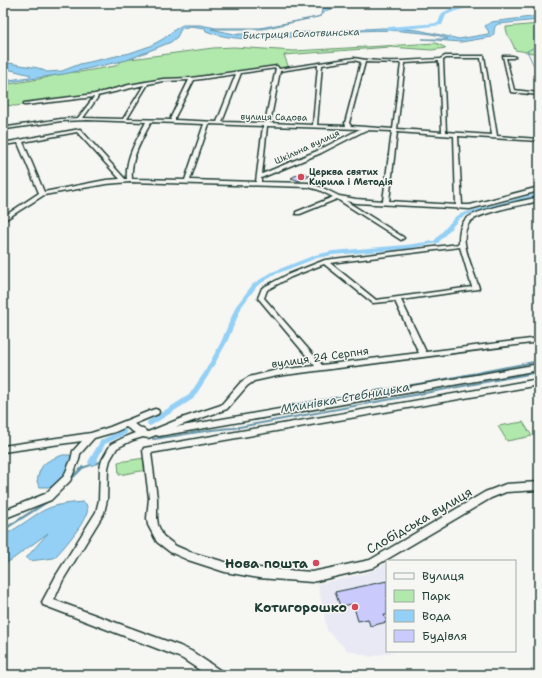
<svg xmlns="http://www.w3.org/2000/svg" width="542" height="678" font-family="'Shantell Sans',sans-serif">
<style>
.built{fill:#e9e9f5}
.green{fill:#b1e8ab;stroke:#689270}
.water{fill:#94d0f5;stroke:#6595a8}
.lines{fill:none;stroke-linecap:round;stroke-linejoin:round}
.stream-far2{stroke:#6595a8;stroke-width:1}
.stream-far1{stroke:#6595a8;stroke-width:2}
.stream{stroke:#6595a8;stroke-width:2.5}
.canal{fill:#94d0f5;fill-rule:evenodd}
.river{fill:#94d0f5;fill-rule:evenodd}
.building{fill:#cacafd;stroke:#1f3d34}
.minor-casing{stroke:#1f3d34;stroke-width:3}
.minor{fill:#f6f6f2;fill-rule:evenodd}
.poi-dot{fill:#d1495b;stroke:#f6f6f2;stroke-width:1.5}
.labels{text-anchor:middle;stroke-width:3;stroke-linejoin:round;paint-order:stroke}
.far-street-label{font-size:9px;fill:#1f3d34;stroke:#f6f6f2}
.far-poi-label{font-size:9px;font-weight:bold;fill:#1f3d34;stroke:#f6f6f2;text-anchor:start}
.far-water-label{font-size:10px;font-style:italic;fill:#365a5b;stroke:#f6f6f2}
.street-label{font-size:11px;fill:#1f3d34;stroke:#f6f6f2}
.water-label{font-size:12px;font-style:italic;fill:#365a5b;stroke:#f6f6f2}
.near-street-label{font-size:13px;fill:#1f3d34;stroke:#f6f6f2}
.near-poi-label{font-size:13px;font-weight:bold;fill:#1f3d34;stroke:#f6f6f2;text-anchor:end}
</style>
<rect width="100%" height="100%" fill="#f6f6f2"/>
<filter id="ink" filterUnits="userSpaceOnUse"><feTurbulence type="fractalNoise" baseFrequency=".025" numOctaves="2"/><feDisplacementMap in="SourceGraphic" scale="8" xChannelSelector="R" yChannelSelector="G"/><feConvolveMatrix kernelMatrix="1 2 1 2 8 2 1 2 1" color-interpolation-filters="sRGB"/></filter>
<g filter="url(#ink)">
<path class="built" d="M387,563V651H396L371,657L347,650L327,630L318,584L367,573Z"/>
<path class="green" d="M539,24V54L515,50C513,42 506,35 506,27Z
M436,43L446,48L432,50L390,47L284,55L289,68L278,70L277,67H269L192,79L151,82L144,81L95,95L15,106L3,105V85L45,78L51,76L71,72H80L115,66L123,60L213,48L234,47L294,51Z
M523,422L532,436L507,441L498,426Z
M145,458L146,470L119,475L118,462Z"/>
<path class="water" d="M337,4L341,7L327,10L321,16L263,29H211L239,35L238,34H274L383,28L418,30L459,39L488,34L489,32L485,26L491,22L539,16V20L498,24C492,27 496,33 492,37L461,42L423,39H422H448C437,34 424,33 412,32C379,28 345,32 312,35C278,38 239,44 206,31L205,28L190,26L181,29L177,37L171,42L127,60L64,74L3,83V81L29,77L31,75L3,68V62L38,68L47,72L62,71L80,64L130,53L150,46L163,39L177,28L183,25H200L216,28H260L318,17L321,15L322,9Z
M63,455H70L74,462L58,485L49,487H40L37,482C40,463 46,461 63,455Z
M83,502L86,504C87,507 88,510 87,513C83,525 63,549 54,558L29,561L26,558L48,533L10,561L3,564V535C20,528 32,515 49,508C59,504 72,503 83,502Z"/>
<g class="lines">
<path class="stream-far2" d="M539,45L527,51L539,76"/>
<path class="stream-far1" d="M292,405L430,382L539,361
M153,439C180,436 207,429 234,428L539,372
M82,468L100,462"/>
<path class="stream" d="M69,481L83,467
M3,530L50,500"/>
<path class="canal" d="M539,193V195L467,215L460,218L438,243L406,249L333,255L317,258L276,274L257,286L242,306L227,342L208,376L193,399L152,425L150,426L148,425L147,423L148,421L189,395L204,373L221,342L236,306L253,284L272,272L315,255L333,251L406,245L434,241L456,216L463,213Z
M124,429L126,430L127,432L126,434L105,444L95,464L92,465L89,464L88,462L101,440Z"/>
<path class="river" d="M474,3H526L539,5V9C508,2 476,2 446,15L442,25L389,31L386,29L389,27L438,23L442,13L452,8Z"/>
</g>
<path class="building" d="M302,172L310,176L299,181L291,178Z
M387,581V615H384L387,622L370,626L368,619L358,621L353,604L340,606L335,592Z"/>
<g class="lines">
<g class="minor-casing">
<path id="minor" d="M445,56H484L497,136L539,139V141L458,136L462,205H470L539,187V191L470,209L356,203L346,201L403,237L404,238L401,240L337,199L300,214H296V212L333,197L319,190L308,187L130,182L106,184L44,195L3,221V217L39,193L18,143L3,145V143L80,129L125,179H127C125,157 137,140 146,122L88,120L61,121L6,129V127H8L61,119L78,118L94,97L26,105H24V103L95,94L129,85L163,79L191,78L277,66L279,69L354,58C382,64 412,60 440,59ZM446,58H481L492,135L446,132L443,60ZM354,60L361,62L345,123L346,126L317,125L322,65ZM439,61L442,132L397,129L405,63ZM365,62L401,63L393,129L351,126L349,123ZM318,65L313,125L270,123L280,71ZM276,68L265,123L222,122L241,73ZM236,74L217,122L175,120V117L194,80ZM189,80L171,117V120L127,119L148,84L163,81ZM144,85L123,119L83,118L98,97L97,96ZM151,122L204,124L185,180L132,179C130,158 142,140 151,122ZM209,124L263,126L256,182L190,180ZM267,126H269L360,129L317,151L262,174ZM366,130L392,131L383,201L356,199L339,196L323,188L308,183L261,182V178L321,153ZM77,132L120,179L106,180L44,192L23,142ZM397,132L454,136L456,205L389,201Z
M503,56H513L515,57L513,58H506L514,90L539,93V95L511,92Z
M538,59H539V61L536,60Z
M539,197V201C524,205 478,212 469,223C465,229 464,237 465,244C467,257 475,275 479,288L478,289L401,300L426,352L539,338V342L277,376L254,381L247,386L227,409L176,427L539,364V370L159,436L156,435L148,438L143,437L133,440L117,448L110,460L108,468L107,500L104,513L63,580L54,600L180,646L191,651L221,671L222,675H207L183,659L174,655L43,605L42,602L57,574L96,512L99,500L100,468L102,460L111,444L127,436L135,433L126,427L115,432L94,438L80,454L79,460L70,481L51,500L3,519V511L45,494L64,476L71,460L73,451L82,441L3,452V446L91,433L110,427L152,410L155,409L158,410L159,412L158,414L134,424L148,432L182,418L221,405L241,382L249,377L277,370L315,366L259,299L258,298L262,288L287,275L325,260L459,244C459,235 459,227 465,220C475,209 523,201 539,197ZM460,247L472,287L376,300L330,263ZM324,264L373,303L395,301L419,353L322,365L264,298L267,290L291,277Z
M539,379V385L151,453L157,498V518L158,525L163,536L176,546L190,552L225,562L259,568L312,572L370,560L485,492L506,484L539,482V490L506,492L491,498L372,568L312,582L259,578L225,572L188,560L170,552L157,542L148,525L147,518L149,498L143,450L144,448Z"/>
</g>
<use href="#minor" class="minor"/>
</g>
</g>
<g class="poi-dot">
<circle cx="301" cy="177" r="4"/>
<circle cx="316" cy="563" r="4"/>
<circle cx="355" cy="607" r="4"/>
</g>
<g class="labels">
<g class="far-street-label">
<text transform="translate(274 117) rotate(1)" y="3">вулиця Садова</text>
<text transform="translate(307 147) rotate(-25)" y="3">Шкільна вулиця</text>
</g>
<g class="far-poi-label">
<text x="309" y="175">Церква святих<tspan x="309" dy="10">Кирила і Методія</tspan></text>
</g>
<g class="far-water-label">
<text transform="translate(301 33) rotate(-2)" y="4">Бистриця Солотвинська</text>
</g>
<g class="street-label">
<text transform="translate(320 357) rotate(-8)" y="4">вулиця 24 Серпня</text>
</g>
<g class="water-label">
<text transform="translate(345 398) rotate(-10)" y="4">Млинівка-Стебницька</text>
</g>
<g class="near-street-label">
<text transform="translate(419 520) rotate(-30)" y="5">Слобідська вулиця</text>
</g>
<g class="near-poi-label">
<text x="308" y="568">Нова пошта</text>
<text x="347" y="612">Котигорошко</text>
</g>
</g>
<rect width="542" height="678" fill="none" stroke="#f6f6f2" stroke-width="16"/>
<rect x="8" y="8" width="526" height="662" fill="none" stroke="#1f3d34" stroke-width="1.5" filter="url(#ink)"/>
<rect x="386" y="560" width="130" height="92" fill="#f6f6f2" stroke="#a0aca6"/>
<rect x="394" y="573" width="20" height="6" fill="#f6f6f2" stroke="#a0aca6"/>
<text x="422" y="580" font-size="12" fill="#1f3d34">Вулиця</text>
<rect x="394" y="590" width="20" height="12" fill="#b1e8ab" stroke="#a0aca6"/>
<text x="422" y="600" font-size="12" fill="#1f3d34">Парк</text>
<rect x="394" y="610" width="20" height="12" fill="#94d0f5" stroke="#a0aca6"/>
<text x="422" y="620" font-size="12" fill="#1f3d34">Вода</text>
<rect x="394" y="630" width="20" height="12" fill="#cacafd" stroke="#a0aca6"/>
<text x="422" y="640" font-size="12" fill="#1f3d34">Будівля</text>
</svg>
